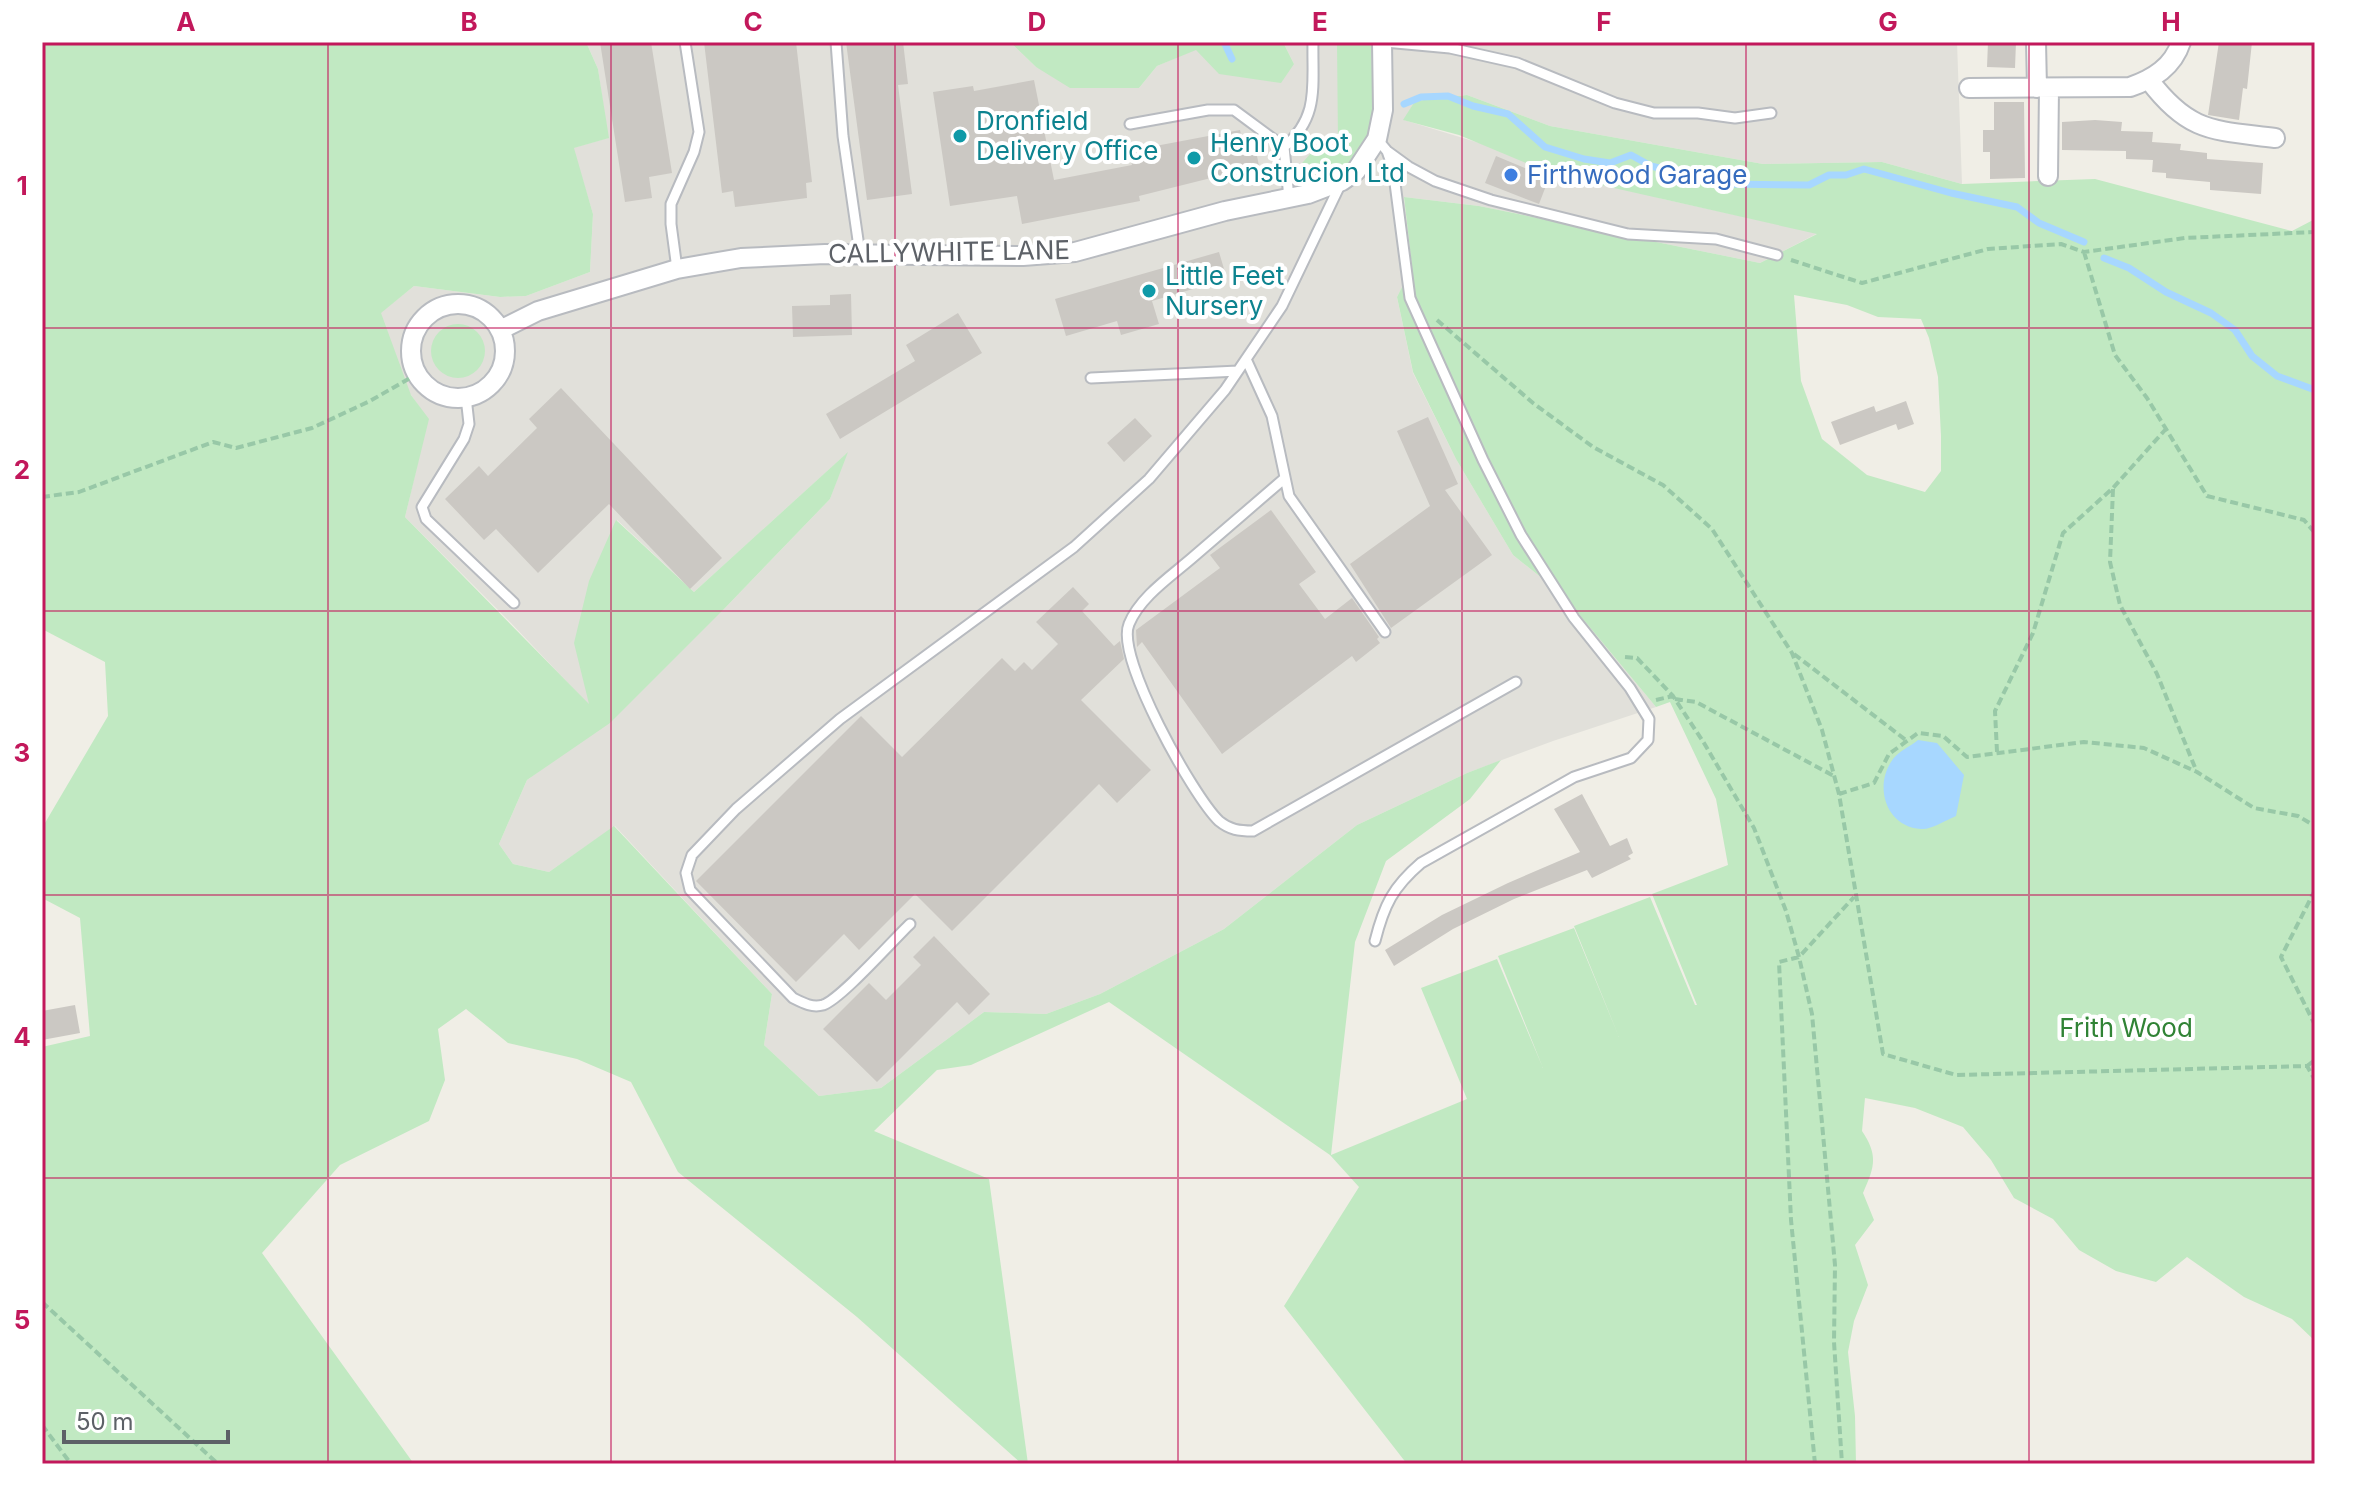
<svg xmlns="http://www.w3.org/2000/svg" width="2357" height="1506" font-family="Inter,sans-serif">
<style>
.industrial{fill:#e1e0da}
.green{fill:#c1e9c2;fill-rule:evenodd}
.water{fill:#a7d7ff}
.lines{fill:none;stroke-linecap:round;stroke-linejoin:round}
.stream{stroke:#a7d7ff;stroke-width:7}
.building{fill:#cbc8c3}
.service-casing{stroke:#b8bbc0;stroke-width:13}
.minor-casing{stroke:#b8bbc0;stroke-width:22}
.path{stroke:#98c8a7;stroke-width:4;stroke-dasharray:8 4;stroke-linecap:butt}
.service{stroke:#fff;stroke-width:9}
.minor{stroke:#fff;stroke-width:18}
.grid{fill:none;stroke:#c2185b;stroke-width:2;stroke-opacity:0.55}
.culture-dot{fill:#0f9aa8;stroke:#fff;stroke-width:3}
.shop-dot{fill:#3f7fe0;stroke:#fff;stroke-width:3}
.labels{text-anchor:middle;stroke-width:8;stroke-linejoin:round;paint-order:stroke}
.culture-label{font-size:26px;fill:#0d838f;stroke:#fff;text-anchor:start}
.shop-label{font-size:26px;fill:#366cbe;stroke:#fff;text-anchor:start}
.street-label{font-size:26px;fill:#5d6167;stroke:#fff}
.park-label{font-size:26px;fill:#308335;stroke:#fff}
.neatline{fill:none;stroke:#c2185b;stroke-width:3}
.grid-label{font-size:26px;text-anchor:middle;font-weight:bold;fill:#c2185b}
</style>
<rect width="100%" height="100%" fill="#f0eee6"/>
<path class="industrial" d="M586,42H1010L1036,67L1139,88L1157,66L1196,49L1294,64L1283,42H1957L1962,184L1882,162L1763,164L1550,126L1467,95L1415,101L1404,120L1663,199L1818,233L1760,263L1479,206L1404,197L1412,268L1397,297L1413,373L1456,459L1513,555L1563,595L1656,707L1553,741L1467,773L1357,825L1224,929L1100,994L1046,1014L984,1012L881,1088L819,1096L764,1045L772,994L615,826L549,872L513,864L499,844L527,780L567,751L726,607L830,499L846,454L694,592L617,520L590,706L511,623L405,517L428,419L404,385L380,313L414,286L500,297L526,296L590,272L593,214L573,148L608,138L598,69Z"/>
<path class="green" d="M42,42H586L598,69L609,138L574,148L593,214L590,272L526,296L500,297L414,286L381,313L411,395L429,419L405,517L589,704L574,643L589,581L616,520L694,592L848,452L830,499L726,607L610,723L527,780L499,844L513,864L549,872L614,826L772,994L764,1045L819,1096L881,1088L984,1012L1046,1014L1100,994L1224,929L1357,825L1467,773L1501,760L1470,799L1386,861L1355,942L1331,1155L1467,1099L1421,988L1497,959L1543,1068L1498,956L1574,928L1619,1037L1574,926L1650,897L1695,1005H1697L1652,894L1728,865L1716,799L1670,702L1656,707L1563,595L1513,555L1456,459L1413,372L1397,297L1412,267L1404,197L1479,206L1760,263L1817,234L1552,174L1459,135L1403,120L1415,101L1467,95L1550,126L1763,164L1882,162L1962,184L2095,179L2292,231L2315,219V1341L2292,1319L2244,1297L2187,1257L2156,1282L2116,1271L2079,1250L2053,1219L2014,1198L1991,1160L1963,1127L1915,1108L1865,1098L1862,1131C1879,1156 1874,1168 1863,1193L1874,1220L1855,1245L1868,1285L1854,1321L1848,1352L1855,1416L1856,1464H1407L1284,1306L1359,1187L1330,1155L1109,1002L971,1065L937,1070L874,1131L989,1179L1028,1464H1022L857,1317L678,1172L631,1082L577,1059L508,1043L466,1009L438,1029L445,1080L429,1121L340,1165L262,1253L414,1464H42V1047L90,1036L80,918L42,898V828L108,716L105,662L42,629ZM1794,295L1847,305L1878,317L1921,319L1929,338L1938,377L1941,436V471L1925,492L1867,475L1822,439L1801,381Z
M1010,42H1283L1294,64L1281,83L1219,74L1196,50L1157,66L1139,88H1070L1036,67Z
M1337,42H1371L1373,113L1365,143L1346,174L1302,187L1297,169L1310,154L1338,143Z
M431 351a27 27 0 1 1 54 0a27 27 0 1 1-54 0Z"/>
<path class="water" d="M1918,740L1937,743L1964,775L1956,816C1946,820 1931,830 1921,829C1886,827 1873,786 1893,759C1899,751 1911,746 1918,740Z"/>
<g class="lines">
<path class="stream" d="M1224,42L1232,59
M1404,104L1421,97L1448,96L1473,106L1508,114L1545,147L1584,159L1610,163L1631,155L1651,166L1726,184L1809,185L1829,175H1846L1864,169L1951,193L2017,207L2039,223L2084,242
M2104,258L2129,268L2166,292L2211,313L2235,330L2252,356L2277,376L2315,390"/>
</g>
<path class="building" d="M600,42H651L672,173L649,177L652,198L625,202Z
M704,42H796L812,182L806,183L807,198L735,207L733,191L722,193Z
M846,42H903L908,84L898,85L912,194L867,200Z
M1988,42H2016L2015,68L1987,67Z
M2219,42H2252L2247,89L2243,88L2239,120L2208,115Z
M1034,80L1054,180L1132,165L1129,151L1240,130L1243,144L1254,141L1259,166L1139,196L1140,201L1022,224L1017,196L950,206L933,92L973,86L974,91Z
M1994,102H2024L2025,178L1990,179V152H1983V130H1994Z
M2095,120L2122,122L2121,131L2153,132L2152,142L2181,144L2180,150L2207,153V159L2263,163L2261,194L2210,190V182L2166,178V173L2152,172L2153,160L2126,159V151L2062,150V122Z
M1496,156L1549,178L1539,204L1485,183Z
M1219,252L1227,279L1152,301L1159,324L1121,335L1117,321L1066,336L1055,299Z
M851,294L852,335L793,337L792,306L830,305V295Z
M958,313L982,353L840,439L826,414L915,361L906,345Z
M561,388L722,558L690,589L609,504L538,573L496,529L484,540L445,499L479,466L488,476L537,428L529,419Z
M1906,401L1914,424L1898,430L1896,424L1840,445L1831,422L1874,406L1876,412Z
M1428,417L1458,484L1445,490L1492,555L1391,628L1350,564L1430,506L1397,431Z
M1135,418L1152,436L1124,462L1107,443Z
M1271,510L1316,572L1299,584L1325,619L1352,598L1379,637L1377,639L1380,643L1356,662L1352,656L1222,754L1142,642L1137,647L1136,630L1220,568L1210,555Z
M1073,587L1089,604L1082,611L1114,646L1120,641L1124,659L1081,700L1151,770L1117,803L1099,784L952,931L915,894L859,950L844,934L796,982L696,881L861,716L902,757L1002,658L1015,671L1024,662L1032,670L1058,644L1036,622Z
M1582,794L1610,846L1627,838L1633,853L1628,856L1631,859L1592,878L1587,870L1514,899L1453,929L1394,966L1385,950L1442,915L1508,883L1580,852L1554,809Z
M934,936L990,994L969,1015L957,1002L877,1082L823,1029L869,983L886,1000L921,965L913,957Z
M75,1005L80,1033L42,1040V1011Z"/>
<g class="lines">
<g class="service-casing">
<path id="service" d="M836,42L843,136L860,254
M1385,42L1450,48L1517,63L1615,103L1654,113H1698L1735,118L1771,113
M1130,124L1208,110H1234L1284,147
M1387,151L1409,167L1435,181L1491,200L1628,234L1716,239L1777,255
M1289,198L1284,147C1320,117 1312,85 1313,42
M677,269L671,224V204L694,152L699,132L685,42
M1246,359L1272,416L1289,496L1385,632
M1091,378L1238,371
M466,397L469,424L464,439L422,507L426,519L514,603
M1285,478C1254,505 1223,531 1192,558C1170,577 1140,597 1129,624C1115,657 1193,796 1219,821C1230,830 1239,831 1253,831L1516,682
M910,924C893,940 841,999 823,1005C812,1008 803,1003 793,998L690,890L686,873L692,855L736,809L840,719L1074,547L1149,479L1225,390L1282,306L1342,181
M1375,941C1384,905 1393,887 1421,863L1574,777L1631,758L1648,740L1649,719L1630,688L1574,618L1521,535L1483,460L1410,298L1393,168L1387,151L1377,139"/>
</g>
<g class="minor-casing">
<path id="minor" d="M2036,42L2037,88
M2149,80C2189,133 2213,130 2275,138
M1969,88L2130,87C2153,79 2173,67 2181,42
M2048,176L2049,88
M411 351a47 47 0 1 1 94 0a47 47 0 1 1-94 0Z
M500,330L538,311L677,269L741,258L825,254L1023,256L1075,252L1225,211L1308,194L1342,181L1356,171L1377,139L1383,110L1382,42"/>
</g>
<path class="path" d="M2084,252L2115,355L2147,398L2207,496L2304,520L2315,533
M1791,260L1862,283L1988,249L2061,244L2084,252L2185,238L2315,232
M1437,320L1533,403L1593,447L1663,485L1712,529L1792,653L1822,730L1839,794L1883,1054L1956,1075L2307,1066L2315,1080
M2113,489L2110,562L2120,605L2157,674L2196,770
M42,497L79,492L213,442L236,448L312,428L370,401L417,374
M1794,654L1907,741
M1625,657L1637,658L1673,696L1704,743L1754,828L1786,911L1799,957L1812,1014L1835,1265L1834,1342L1842,1464
M1675,699L1696,702L1834,776
M1656,700L1673,696
M1997,752L1995,711L2033,633L2063,533L2113,488L2165,430
M1839,794L1874,783L1889,754L1918,733L1943,736L1967,757L2084,742L2144,748L2197,772L2254,808L2298,816L2315,826
M2315,890L2281,957L2315,1025
M2307,1066L2315,1060
M42,1302L218,1464
M42,1425L71,1464
M1815,1464L1791,1220L1779,962L1799,957L1854,897"/>
<use href="#service" class="service"/>
<use href="#minor" class="minor"/>
</g>
<path class="grid" d="M328,42V1464M611,42V1464M895,42V1464M1178,42V1464M1462,42V1464M1746,42V1464M2029,42V1464M42,328H2315M42,611H2315M42,895H2315M42,1178H2315"/>
<g class="culture-dot">
<circle cx="960" cy="136" r="8"/>
<circle cx="1194" cy="158" r="8"/>
<circle cx="1149" cy="291" r="8"/>
</g>
<circle class="shop-dot" cx="1511" cy="175" r="8"/>
<g class="labels">
<g class="culture-label">
<text x="976" y="130">Dronfield<tspan x="976" dy="30">Delivery Office</tspan></text>
<text x="1210" y="152">Henry Boot<tspan x="1210" dy="30">Construcion Ltd</tspan></text>
<text x="1165" y="285">Little Feet<tspan x="1165" dy="30">Nursery</tspan></text>
</g>
<g class="shop-label">
<text x="1527" y="184">Firthwood Garage</text>
</g>
<g class="street-label">
<text transform="translate(949 252) rotate(-1)" y="9">CALLYWHITE LANE</text>
</g>
<g class="park-label">
<text x="2126" y="1037">Frith Wood</text>
</g>
</g>
<rect width="2357" height="1506" fill="none" stroke="#ffffff" stroke-width="88"/>
<path d="M64 1430v12h164v-12" fill="none" stroke="#5d6167" stroke-width="4"/>
<text x="76" y="1430" font-size="24" fill="#5d6167" stroke="#ffffff" stroke-width="6" paint-order="stroke">50 m</text>
<rect x="44" y="44" width="2269" height="1418" class="neatline"/>
<g class="grid-label">
<text x="186" y="31">A</text>
<text x="469" y="31">B</text>
<text x="753" y="31">C</text>
<text x="1037" y="31">D</text>
<text x="1320" y="31">E</text>
<text x="1604" y="31">F</text>
<text x="1888" y="31">G</text>
<text x="2171" y="31">H</text>
<text x="22" y="195">1</text>
<text x="22" y="479">2</text>
<text x="22" y="762">3</text>
<text x="22" y="1046">4</text>
<text x="22" y="1329">5</text>
</g>
</svg>
